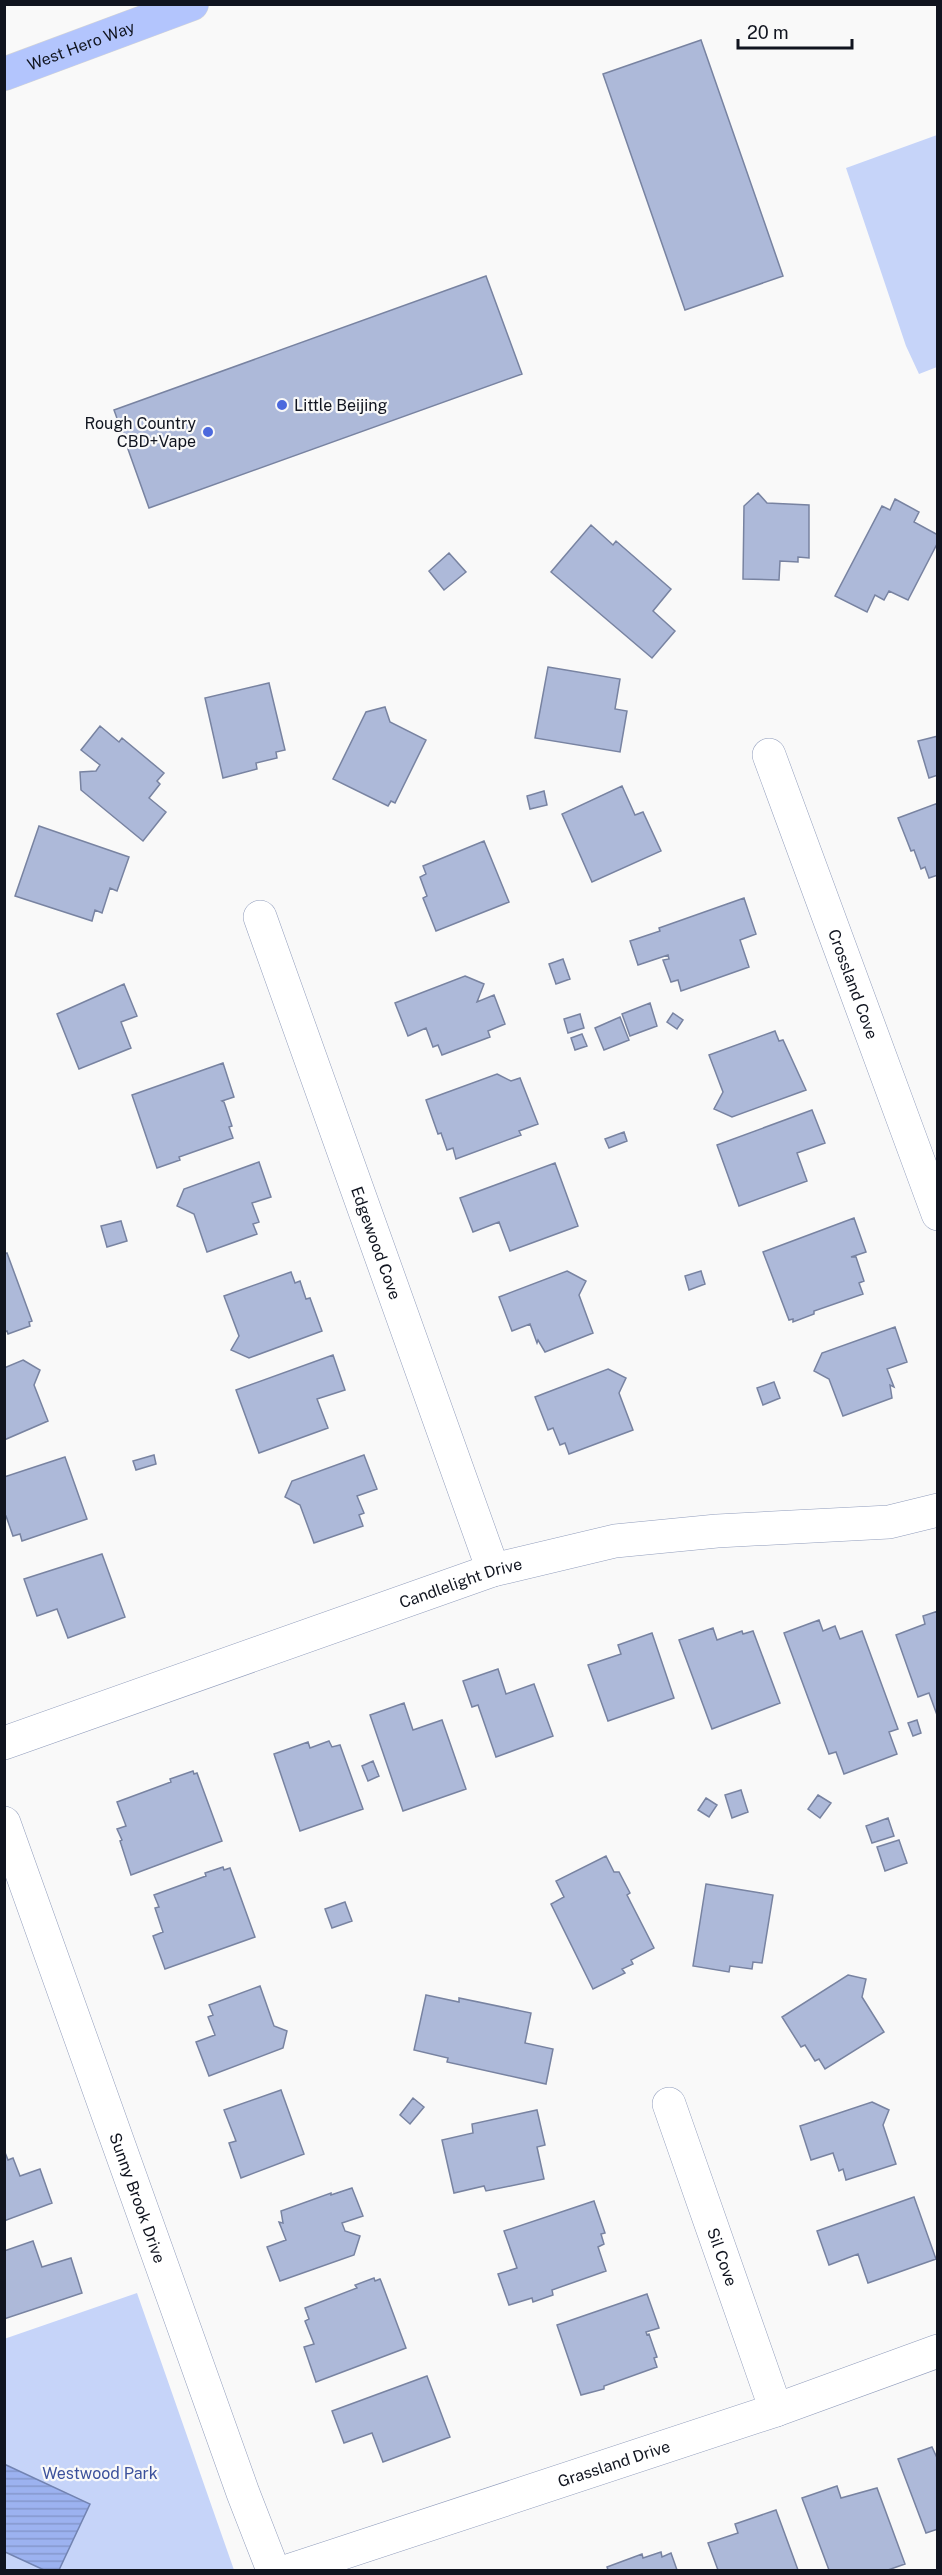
<svg xmlns="http://www.w3.org/2000/svg" width="942" height="2575" font-family="'Public Sans',sans-serif">
<style>
.green{fill:#c6d4f9}
.water{fill:url(#water-rules);stroke:#7283b1;stroke-width:1.5}
.building{fill:#adb9d9;stroke:#7883a1;stroke-width:1.5}
.lines{fill:none;stroke-linecap:round;stroke-linejoin:round}
.minor-casing{stroke:#919dbc;stroke-width:34}
.major-casing{stroke:#d4d5d7;stroke-width:34}
.minor{stroke:#fff;stroke-width:33}
.major{stroke:#b3c5fd;stroke-width:33}
.poi-dot{fill:#4c69dd;stroke:#f9f9f9;stroke-width:2}
.labels{text-anchor:middle;stroke-width:4.5;stroke-linejoin:round;paint-order:stroke}
.street-label{font-size:16px;fill:#10141f;stroke:#f9f9f9}
.poi-label{font-size:16px;fill:#10141f;stroke:#f9f9f9;text-anchor:start}
.park-label{font-size:16px;fill:#3c519c;stroke:#f9f9f9}
</style>
<defs>
<pattern id="water-rules" width="6" height="5" patternUnits="userSpaceOnUse" patternTransform="scale(1.5)"><rect width="6" height="5" fill="#9cb2f0"/><path d="M0 2.5h6" fill="none" stroke="#8598cd"/></pattern>
</defs>
<rect width="100%" height="100%" fill="#f9f9f9"/>
<path class="green" d="M937,135V367L919,374L906,346L846,168Z
M137,2293L234,2570H5L4,2339Z"/>
<path class="water" d="M4,2464L90,2504L59,2570H44L5,2552Z"/>
<path class="building" d="M701,40L783,276L685,310L603,74Z
M486,276L522,374L149,508L114,410Z
M758,493L767,503L809,505V558L798,557V562L780,561L779,580L743,579L744,506Z
M895,499L919,512L914,522L938,535V542L908,600L889,591L884,600L875,595L867,612L835,596L882,506L890,510Z
M591,525L613,545L616,541L671,589L653,611L675,631L652,658L551,572Z
M449,553L466,572L444,590L429,571Z
M548,667L620,679L615,709L627,711L620,752L535,738Z
M269,683L285,750L276,752L277,758L256,763L257,769L223,778L205,698Z
M385,707L390,722L426,740L395,803L391,801L388,806L333,779L366,712Z
M100,726L119,742L122,738L164,773L157,781L160,784L149,798L166,812L143,841L81,790L80,772L96,771L100,765L81,750Z
M938,736V775L929,778L918,741Z
M622,786L635,815L643,812L661,851L592,882L562,814Z
M544,791L547,805L530,809L527,796Z
M938,803V875L929,878L925,867L921,869L914,850L911,851L898,818Z
M39,826L129,857L117,891L110,888L102,913L95,910L92,921L15,896Z
M484,841L509,902L436,931L423,898L427,896L420,877L426,874L423,866Z
M744,898L756,934L740,940L749,967L681,991L678,980L671,982L663,960L669,959L668,955L638,965L630,941L660,931L659,928Z
M563,959L570,979L556,984L549,964Z
M465,976L484,984L477,1002L494,995L505,1024L488,1031L490,1037L442,1055L438,1045L433,1047L426,1028L408,1036L395,1003Z
M124,984L137,1016L121,1022L131,1048L79,1069L57,1014Z
M650,1003L657,1026L630,1036L622,1014Z
M673,1013L683,1020L677,1029L667,1022Z
M580,1014L584,1028L568,1033L564,1019Z
M620,1017L629,1040L604,1050L595,1028Z
M775,1031L779,1041L783,1040L806,1090L732,1117L714,1109L723,1092L709,1055Z
M582,1034L587,1046L575,1050L571,1038Z
M223,1063L234,1097L222,1101L224,1102L232,1126L229,1127L233,1138L179,1157L180,1160L157,1168L132,1095Z
M497,1074L511,1081L520,1078L538,1124L519,1131L521,1135L456,1159L453,1148L447,1150L441,1133L438,1134L426,1100Z
M812,1110L825,1143L797,1153L807,1181L739,1206L717,1145Z
M624,1132L627,1141L609,1148L605,1139Z
M259,1162L271,1197L252,1203L259,1222L253,1224L257,1234L207,1252L194,1214L177,1206L184,1189Z
M555,1163L578,1226L510,1251L499,1222L473,1232L460,1198Z
M854,1218L866,1252L851,1257H856L864,1281L859,1283L863,1294L814,1311V1314L793,1322V1319L789,1320L763,1252Z
M121,1221L127,1241L107,1247L101,1226Z
M7,1253L32,1321L29,1322L30,1326L8,1334L7,1331L4,1332V1254Z
M567,1271L586,1281L579,1295L593,1333L545,1352L538,1340L537,1343L530,1324L512,1331L499,1297Z
M701,1271L705,1284L689,1290L685,1276Z
M291,1272L295,1283L300,1281L306,1299L310,1298L322,1331L249,1358L231,1350L239,1336L224,1296Z
M895,1327L907,1362L887,1369L894,1387L890,1385L892,1398L843,1416L829,1379L814,1371L822,1353Z
M333,1355L345,1390L317,1399L328,1428L259,1453L236,1390Z
M23,1360L40,1370L34,1385L48,1421L4,1440V1368Z
M608,1369L626,1378L619,1393L633,1430L569,1454L565,1443L560,1445L553,1428L548,1430L535,1397Z
M774,1382L780,1398L763,1405L757,1388Z
M154,1455L156,1464L136,1470L133,1461Z
M364,1455L377,1489L357,1496L364,1513L359,1515L363,1526L314,1543L300,1505L285,1497L292,1481Z
M65,1457L87,1519L22,1541L20,1534L13,1536L6,1516H4V1477Z
M102,1554L125,1617L68,1638L57,1609L37,1616L24,1579Z
M938,1611V1715H937L929,1693L918,1697L896,1635L925,1624L923,1616Z
M819,1620L823,1631L835,1626L840,1639L862,1631L898,1729L889,1732L897,1754L844,1774L836,1752L829,1754L784,1633Z
M713,1628L717,1640L742,1631L743,1634L753,1631L780,1703L712,1729L679,1640Z
M652,1633L674,1698L608,1721L588,1665L621,1654L618,1645Z
M498,1669L506,1694L534,1684L553,1736L496,1757L478,1705L472,1707L463,1681Z
M404,1703L413,1730L442,1720L466,1789L403,1811L370,1715Z
M917,1720L921,1733L913,1736L908,1723Z
M329,1741L332,1747L340,1745L363,1809L300,1831L274,1754L308,1742L310,1748Z
M373,1761L379,1776L368,1781L362,1766Z
M193,1771L194,1774L197,1773L222,1841L131,1875L120,1841L122,1840L117,1829L126,1826L117,1802L171,1782L170,1779Z
M741,1790L748,1812L732,1818L725,1795Z
M818,1795L831,1803L820,1818L808,1809Z
M706,1798L717,1805L709,1817L698,1810Z
M888,1818L894,1836L872,1843L866,1826Z
M899,1840L907,1863L885,1871L877,1847Z
M606,1856L614,1872H619L630,1893L627,1895L654,1948L631,1960L633,1964L622,1969L625,1973L593,1989L551,1904L564,1897L556,1881Z
M223,1867L224,1870L230,1868L255,1937L165,1969L153,1936L163,1932L155,1908L159,1907L154,1895L206,1876L205,1873Z
M706,1884L773,1895L762,1963L753,1962L752,1969L730,1966L729,1972L693,1966Z
M345,1902L352,1921L332,1928L325,1909Z
M848,1975L866,1979L862,1997L884,2032L825,2069L819,2059L815,2061L805,2045L801,2047L782,2017Z
M260,1986L274,2026L287,2031L283,2048L209,2076L196,2042L215,2035L208,2017L213,2015L209,2005Z
M426,1995L459,2002V1998L531,2013L525,2043L553,2049L546,2084L447,2062L448,2058L414,2050Z
M281,2090L304,2154L241,2178L229,2143L236,2141L224,2110Z
M413,2098L424,2107L410,2124L400,2115Z
M872,2102L889,2110L883,2125L896,2164L846,2180L843,2169L839,2171L833,2153L811,2160L800,2126Z
M537,2110L545,2145L537,2147L544,2179L486,2191L484,2186L454,2193L442,2140L473,2133L472,2124Z
M4,2150L8,2160L13,2158L20,2176L40,2169L52,2203L4,2221Z
M352,2188L363,2216L342,2223L345,2231L360,2236L354,2255L280,2281L267,2247L286,2240L279,2222L283,2223L281,2211L331,2193V2195Z
M914,2197L936,2259L868,2283L858,2254L829,2265L817,2231Z
M594,2201L605,2233L601,2234L604,2244L598,2247L606,2271L552,2290L553,2295L533,2302L532,2298L509,2305L498,2274L517,2268L504,2231Z
M33,2241L42,2267L71,2258L82,2293L4,2319V2251Z
M374,2278L375,2281L380,2279L381,2281L406,2348L316,2382L304,2347L314,2344L305,2321L309,2319L305,2308L357,2288L355,2285Z
M647,2294L659,2328L646,2332L647,2335L649,2334L657,2357L654,2358L657,2367L604,2386V2389L581,2395L557,2325Z
M427,2376L450,2437L383,2462L372,2433L344,2443L332,2411Z
M932,2447L938,2460V2529L926,2533L898,2459Z
M837,2486L841,2498L877,2488L905,2564L888,2570H829L802,2498Z
M776,2510L798,2570H718L708,2543L738,2533L735,2524Z
M661,2552L662,2557L671,2553L677,2570H608L607,2567L642,2554L643,2558Z"/>
<g class="lines">
<g class="minor-casing">
<g id="minor">
<path id="s1" d="M769,755L938,1214"/>
<path id="s2" d="M260,917L493,1570"/>
<path id="s3" d="M4,1743L493,1570L615,1541L717,1531L889,1522L938,1510"/>
<path id="s4" d="M4,1823L243,2493L273,2570"/>
<path id="s5" d="M669,2104L776,2410"/>
<path id="s6" d="M291,2570L776,2410L938,2351"/>
</g>
</g>
<g class="major-casing">
<g id="major">
<path id="s7" d="M4,74L192,4"/>
</g>
</g>
<use href="#minor" class="minor"/>
<use href="#major" class="major"/>
</g>
<g class="poi-dot">
<circle cx="282" cy="405" r="6"/>
<circle cx="208" cy="432" r="6"/>
</g>
<g class="labels">
<g class="street-label">
<text dy="6" stroke="none"><textPath href="#s7" startOffset="82">West Hero Way</textPath></text>
<text dy="6" stroke="none"><textPath href="#s1" startOffset="244">Crossland Cove</textPath></text>
<text dy="6" stroke="none"><textPath href="#s2" startOffset="346">Edgewood Cove</textPath></text>
<text dy="6" stroke="none"><textPath href="#s3" startOffset="484">Candlelight Drive</textPath></text>
<text dy="6" stroke="none"><textPath href="#s4" startOffset="398">Sunny Brook Drive</textPath></text>
<text dy="6" stroke="none"><textPath href="#s5" startOffset="162">Sil Cove</textPath></text>
<text dy="6" stroke="none"><textPath href="#s6" startOffset="340">Grassland Drive</textPath></text>
</g>
<g class="poi-label">
<text x="294" y="411">Little Beijing</text>
<text x="196" y="429" text-anchor="end">Rough Country<tspan x="196" dy="18">CBD+Vape</tspan></text>
</g>
<g class="park-label">
<text x="100" y="2479">Westwood Park</text>
</g>
</g>
<rect width="942" height="2575" fill="none" stroke="#10141f" stroke-width="12"/>
<path d="M738 39v9h114v-9" fill="none" stroke="#10141f" stroke-width="3"/>
<text x="747" y="39" font-size="18" fill="#10141f" stroke="#f9f9f9" stroke-width="4.5" paint-order="stroke">20 m</text>
</svg>
